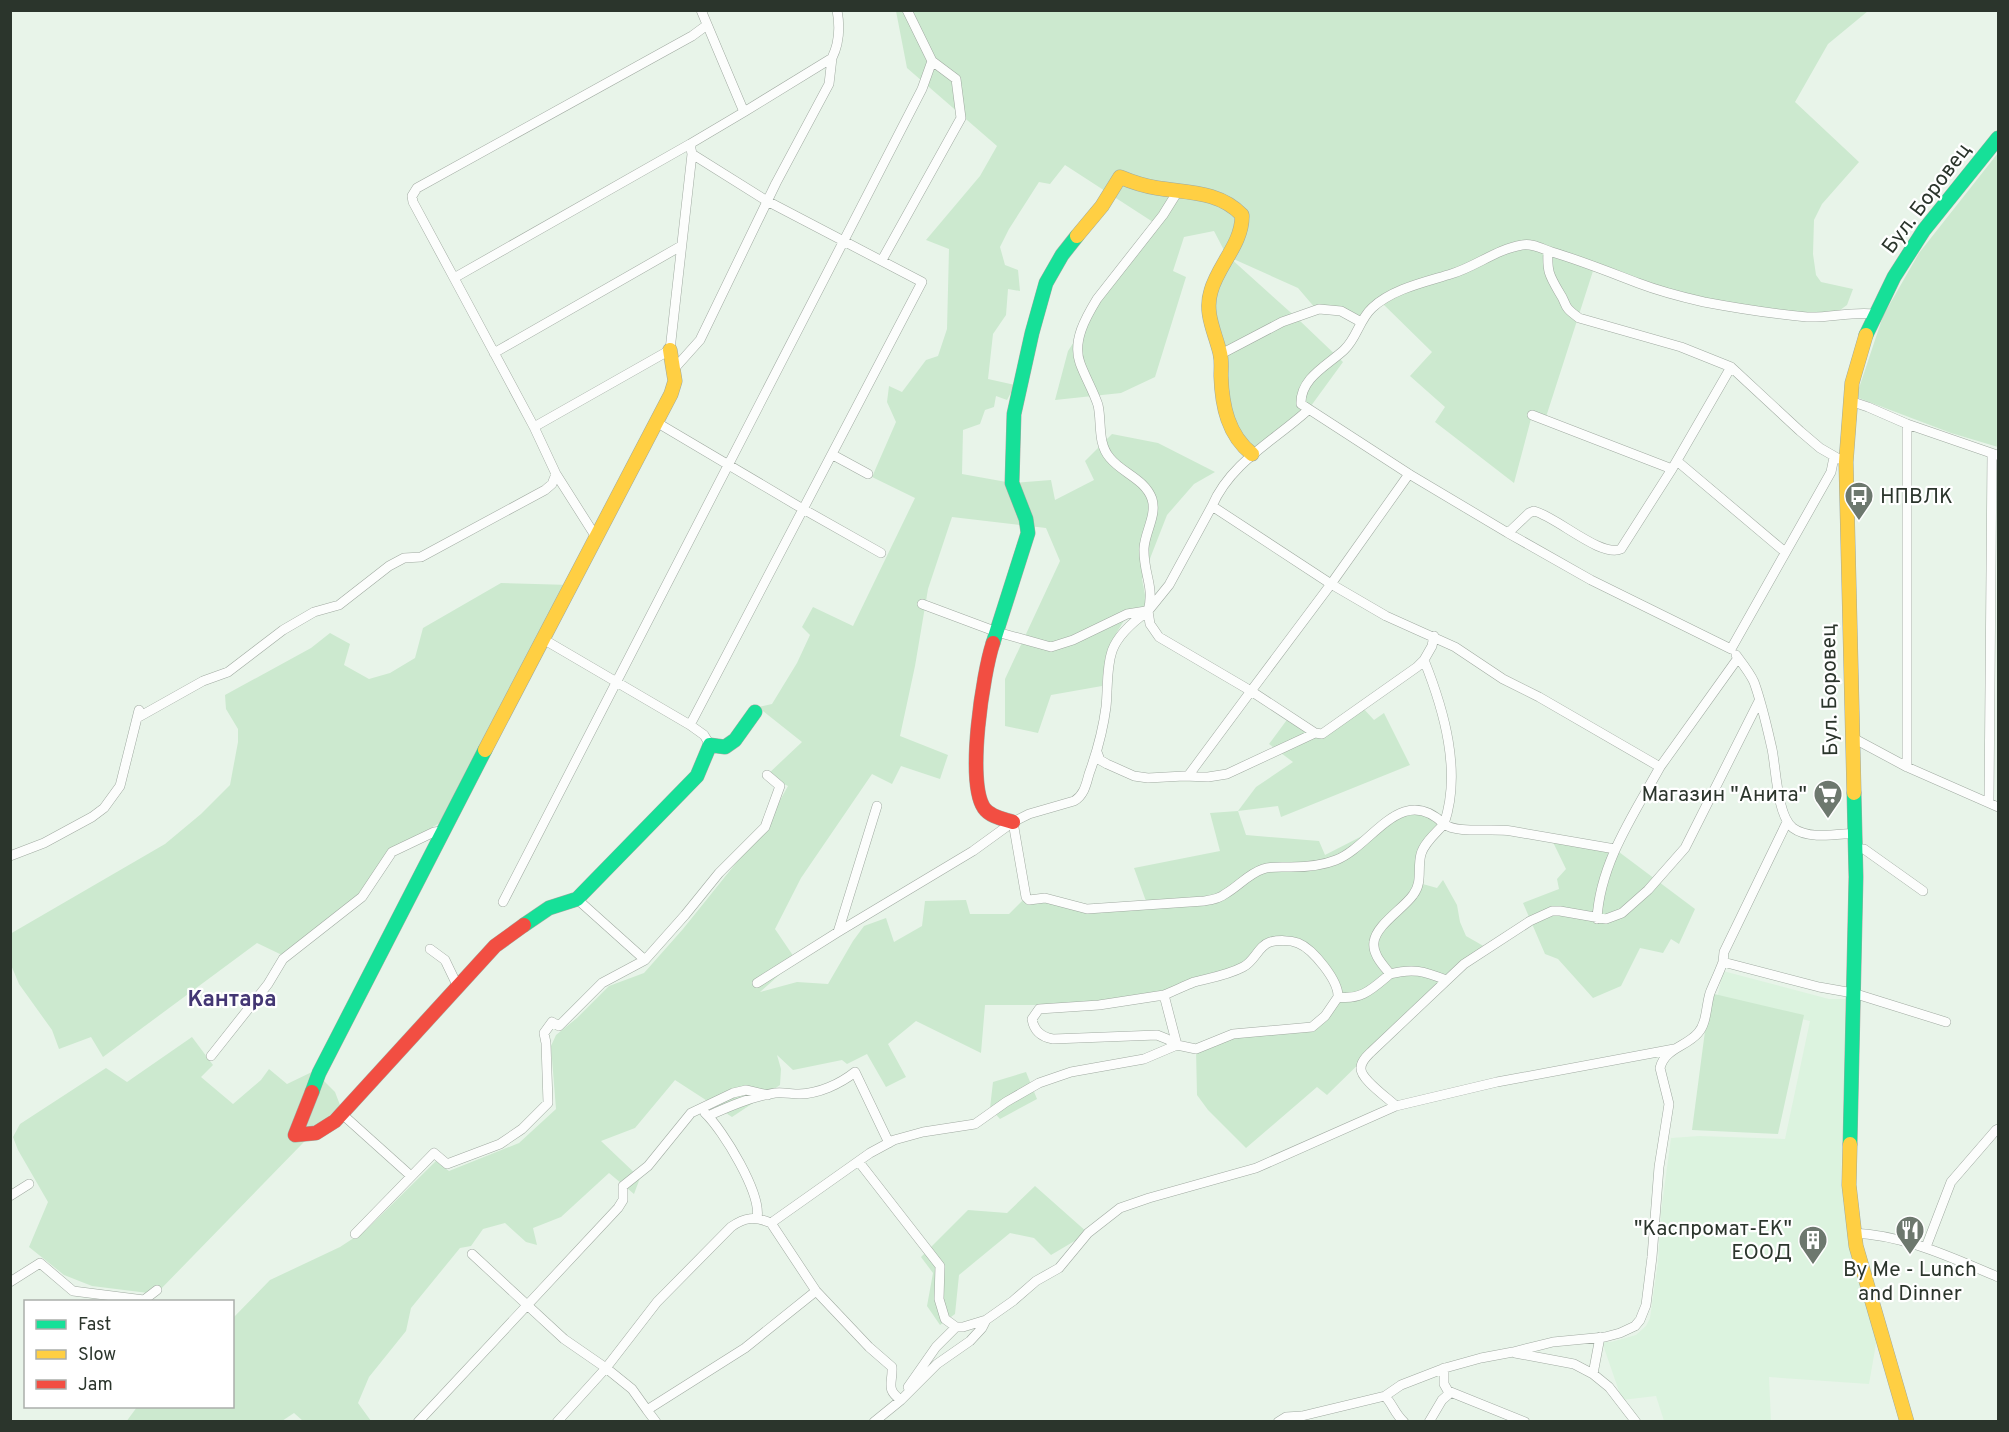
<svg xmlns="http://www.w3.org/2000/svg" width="2009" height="1432" font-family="Overpass,sans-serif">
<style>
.built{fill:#dcf3df}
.green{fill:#cce9cf}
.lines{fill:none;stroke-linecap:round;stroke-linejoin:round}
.street-casing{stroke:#a0aaa1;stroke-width:10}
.fast-casing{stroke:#a0aaa1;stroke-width:15}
.slow-casing{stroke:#a0aaa1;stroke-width:15}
.jam-casing{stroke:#a0aaa1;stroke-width:15}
.street{stroke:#fcfdfc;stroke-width:9}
.fast{stroke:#16e098;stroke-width:14}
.slow{stroke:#ffcf43;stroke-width:14}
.jam{stroke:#f24e42;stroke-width:14}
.labels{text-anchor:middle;stroke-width:4.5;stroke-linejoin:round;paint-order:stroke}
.street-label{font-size:21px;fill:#2b352c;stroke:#fff}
.poi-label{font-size:21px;fill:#2b352c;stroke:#fff;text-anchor:end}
.neighbourhood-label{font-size:22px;font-weight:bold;fill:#433673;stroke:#fff}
</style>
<rect width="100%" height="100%" fill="#e8f4e9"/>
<path class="built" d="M1723,971L1829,999H1847L1841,1179L1848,1237L1856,1272L1877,1338L1869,1384L1769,1377L1771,1421H1664L1656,1396L1622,1400L1602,1342H1611L1636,1335L1646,1326L1650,1318L1658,1262L1661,1212L1671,1138L1699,1136L1785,1139L1810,1021L1717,999Z"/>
<path class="green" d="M896,11H1868L1828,44L1795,102L1859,162L1822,204L1814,220L1813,254L1816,275L1821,282L1853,289L1847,305L1836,313L1770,312L1608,276L1593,271L1545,420L1532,415L1514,483L1435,422L1445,407L1410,376L1432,352L1381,302L1364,318L1316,309L1298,288L1229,257L1299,320L1343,362L1308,410L1252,454L1238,442L1210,318L1227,256L1214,231L1184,237L1173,271L1186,277L1155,377L1121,393L1055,400L1068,351L1081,331L1088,314L1156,224L1065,165L1050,184L1039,182L1009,229L1000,247L1005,265L1018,270L1020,291L1008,289L1006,315L993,334L988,379L1015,385L1007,400L996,396L994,407L985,410L980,424L963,430L962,474L1012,483L1051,480L1055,500L1094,480L1085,461L1112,434L1158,443L1215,472L1194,484L1167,515L1142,579L1148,611L1127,616C1110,642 1104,655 1102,686L1051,695L1038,733L1005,726V679L1060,561L1046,528L952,517L928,589L915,666L900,736L948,755L940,779L901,766L892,784L872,774L801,878L775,929L796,960L760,992L797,982L828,984L853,941L864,926L886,918L894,942L922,926L925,901L966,900L970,914H1009L1026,897L1070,906L1147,904L1134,868L1220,851L1210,813L1238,811L1256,787L1293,762L1269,744L1289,717L1315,733L1362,707L1374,720L1384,713L1410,765L1281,817L1278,806L1238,811L1246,835L1319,841L1325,855L1413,810L1444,824L1423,849L1419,883L1437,888L1443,880L1457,905L1460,922L1466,936L1487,948L1371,1052L1327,1095L1317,1087L1246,1148L1208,1110L1197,1095L1196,1049L1233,1034L1312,1027L1338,992L1304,946L1270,942L1250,962L1164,995L1099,1005H985L981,1053L916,1021L888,1044L906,1077L886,1087L867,1054L847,1064L842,1060L793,1070L777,1055L781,1069L780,1085L732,1117L675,1080L635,1128L601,1141L640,1178L634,1194L609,1173L561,1217L533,1228L537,1245L526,1242L505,1223L483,1229L471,1246L460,1248L411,1308L406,1331L369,1377L358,1403L371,1421H303L294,1413L282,1421L126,1422L137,1407L232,1406L233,1318L270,1280L340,1247L366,1230L436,1161L449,1171L519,1143L556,1109L551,1046L556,1035L577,1018L609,986L644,973L683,929L765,827L788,786L767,775L802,742L758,707L772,704L797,663L810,635L802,627L813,607L853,626L915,498L872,477L896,422L887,402L889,386L902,392L926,360L938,356L947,329L949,249L926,240L980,176L997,146L907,68Z
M1998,153V447L1951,433L1856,397L1883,316L1919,253Z
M501,583L571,585L446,819L392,852L358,897L282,955L257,943L103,1057L91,1037L59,1049L52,1030L19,984L11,965L10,934L165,844L201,814L230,785L238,742V729L226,709L225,695L311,648L330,633L350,644L344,665L369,679L390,673L415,658L423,628Z
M1551,838L1615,849L1695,909L1679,944L1671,939L1663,953L1640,948L1621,986L1593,998L1558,959L1545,954L1523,903L1559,889L1557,879L1566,869Z
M1710,993L1804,1015L1778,1134L1692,1130Z
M192,1037L213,1065L201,1077L233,1104L261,1080L269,1069L287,1084L314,1071L335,1092L340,1105L156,1294L92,1286L64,1275L29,1247L48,1202L18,1150L13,1137L20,1124L106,1068L127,1082Z
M1026,1072L1037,1099L1000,1119L990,1108L993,1082Z
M1035,1186L1088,1233L1051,1255L1034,1238L1010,1233L959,1275L955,1314L940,1325L927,1306L933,1273L921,1257L968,1210L1007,1213Z"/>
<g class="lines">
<g class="street-casing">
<path id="street" d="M832,58C839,44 840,26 837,10
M1548,251C1547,271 1549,275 1559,292C1569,307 1561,305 1579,318L1681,347L1731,367L1800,431L1820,448L1839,459
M882,260L961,118L956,79L932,61
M454,278L413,202L412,196L417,188L692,36L707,25
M494,353L681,246
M1221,354L1282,322L1319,309L1341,311L1361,322
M1731,367L1672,469L1621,549C1601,558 1557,517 1534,511L1529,513L1508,533L1591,580L1731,649L1831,472L1834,457
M674,369L700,340L776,183L829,84L832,58L744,112
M1850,401L1868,407L1907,424L1997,455
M1308,410C1274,441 1231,462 1212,506L1331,584L1251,691L1315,733L1322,734L1417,667L1424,660
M1532,415L1672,469
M656,422L803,509L881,553
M534,427L454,278L690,144
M833,455L868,474
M1677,461L1785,552
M556,474L596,537
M1409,474L1331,584L1386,616L1455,647L1503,679L1539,697L1660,767L1738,658
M1508,533L1409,474L1301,404C1300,378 1328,365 1344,350C1357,338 1359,320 1372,308C1392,289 1425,282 1451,274C1475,267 1497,249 1522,245C1533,243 1542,249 1552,252C1582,261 1609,272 1638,283C1659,291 1682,297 1704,302C1736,308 1775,314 1807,317C1830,318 1852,311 1875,314
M922,604L997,632L1051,647L1073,640L1127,614L1146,611
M1434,636L1432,646L1424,660C1444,710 1462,772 1444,824C1457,834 1493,828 1511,831L1615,849
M543,639L690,725L704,735L710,745
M1736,655C1742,663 1750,673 1754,682C1762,704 1767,727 1772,749C1776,768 1777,816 1793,828C1809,840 1837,834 1856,833
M137,718L203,681L228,672L283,630L314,612L339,605L389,566L404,558L421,557L545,490L552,484L556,474L534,427L670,350L692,154L690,144L744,112L701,10
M690,725L922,282L767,201L692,154
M1853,738L1907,767L1998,807
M1097,752L1100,760L1107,764L1134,776L1148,778L1184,776L1208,777L1227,774L1315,733
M1907,767V424
M1188,776L1251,691L1159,637L1150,624L1148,611L1169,585L1212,506
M1989,801L1992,454
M1013,822L1026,897L1029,900L1045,898L1087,909L1204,901C1211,900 1219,899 1225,894C1239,886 1248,874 1263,869C1272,866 1282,867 1291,867C1306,867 1321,866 1336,860C1372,846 1401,782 1444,824C1436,833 1424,843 1421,854C1417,869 1423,882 1413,895C1403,909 1376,925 1374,942C1372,954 1383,965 1390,974C1413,968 1424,971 1446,980
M1787,822L1724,952L1723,962L1819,987L1853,993L1946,1022
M1856,849H1864L1923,891
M10,856L44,843L92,817L104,808L120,786L139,710
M577,899L645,960
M503,902L922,89L932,61L907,10
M1597,919C1600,863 1634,814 1660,767
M838,932L877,806
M430,949L445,960L457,985
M757,983L838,932L973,851L1013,822L1029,814L1074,801C1084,795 1086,785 1089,774C1097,752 1103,730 1106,707C1108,689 1106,669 1112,651C1118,634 1134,621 1148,611C1155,586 1143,574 1144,548C1145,532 1157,515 1152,499C1145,479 1122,473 1110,458C1097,443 1102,422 1098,405C1093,390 1085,377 1080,363C1072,341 1086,317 1097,299L1163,215L1178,191
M1338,997L1325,1016L1312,1027L1233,1034L1196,1049L1177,1045L1164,995C1174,991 1184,986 1194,982C1210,978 1228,975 1243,967C1255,961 1258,946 1270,942C1278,940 1290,940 1298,943C1313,949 1339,981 1338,997C1362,1000 1372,989 1390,974
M1674,1049L1497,1082L1396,1106C1388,1098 1360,1079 1361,1068C1361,1061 1367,1056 1371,1052L1464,964L1530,921L1552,911H1560L1606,919L1622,913L1648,890L1685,848L1759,701
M211,1056L268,984L283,959L362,897L392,852L434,832L442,831
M705,1113C723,1130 762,1194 757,1218
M342,1114L411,1176
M708,1116C730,1106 751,1097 775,1093C783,1092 791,1094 799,1094C818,1094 840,1084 855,1072L889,1143
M859,1162L940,1266L939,1299L945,1319L956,1327H963L986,1320
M10,1196L29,1184
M1853,1233C1905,1235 1952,1258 1998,1277
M355,1234L434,1153L447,1164L500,1144L522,1129L548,1103L546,1043L544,1033L552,1022L559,1026L602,983L645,960L685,915L719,873L765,827L780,786L767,775
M1926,1247L1951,1182L1996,1130L1998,1129
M472,1254L564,1339L606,1368L557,1422
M10,1282L40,1263L73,1291L144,1300L157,1290
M1515,1353L1574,1364L1593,1374L1609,1387L1636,1422
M1444,1368V1384L1448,1391L1525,1422
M1593,1374L1600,1337
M908,1387L936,1347L956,1327
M1385,1396C1393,1405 1395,1414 1404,1422
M901,1400C885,1389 893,1383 892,1367L869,1347L816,1291L771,1223L870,1153L894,1140L923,1132L975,1124L1006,1102L1039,1083L1071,1072L1144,1059L1177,1045L1167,1039L1157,1035L1053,1039C1041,1037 1034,1031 1032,1019L1039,1009L1099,1005L1164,995
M647,1410L632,1389L606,1368L657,1302L731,1227C745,1217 755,1216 771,1223
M418,1422L618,1208L623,1200V1186L648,1166L691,1113L733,1093L746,1090L768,1095
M656,1422L647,1410L745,1348L816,1291
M874,1422L901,1400L937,1364L970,1341L982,1328L986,1320L1013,1301L1036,1281L1059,1268L1088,1233L1120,1208L1149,1198L1256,1168L1396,1106
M1278,1422L1286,1417L1302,1416L1385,1396L1401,1385L1445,1368L1481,1358L1513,1352L1553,1342L1605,1337L1620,1333L1635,1326L1640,1320L1646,1305L1652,1257L1659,1167L1669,1104L1660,1068C1665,1048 1686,1047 1698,1033C1707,1023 1706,1006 1710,993C1714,983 1719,973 1723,962
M1429,1422L1442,1400L1450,1393"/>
</g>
<g class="fast-casing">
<path id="fast" d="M1866,335L1894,277L1924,230L1998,138
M993,643L1028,533L1026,519L1012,483L1014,414L1032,333L1046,283L1062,255L1077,236
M524,925L549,908L577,899L697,776L710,745L725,747L735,740L755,712
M312,1092L319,1073L485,750
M1850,1144L1856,877L1854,793"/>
</g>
<g class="slow-casing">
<path id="slow" d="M1077,236L1102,206L1120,177C1132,182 1144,186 1157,188C1188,193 1219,191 1242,215C1243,243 1218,265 1211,291C1204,313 1215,332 1220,353C1222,361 1221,368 1221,376C1222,406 1228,435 1252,454
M485,750L671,394L675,381L670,350
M1854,793L1846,462L1852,383L1866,335
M1850,1144L1849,1185L1856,1246L1907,1422"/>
</g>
<g class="jam-casing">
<path id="jam" d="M993,643C983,673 966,782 984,808C990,817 1004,819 1013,822
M312,1092L295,1135L316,1133L335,1121L495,946L524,925"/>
</g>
<use href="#street" class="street"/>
<use href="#fast" class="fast"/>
<use href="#slow" class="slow"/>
<use href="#jam" class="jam"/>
</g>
<defs>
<g id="bus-pin" transform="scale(1.5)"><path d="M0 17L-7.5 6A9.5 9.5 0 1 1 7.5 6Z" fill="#6d786e" stroke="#fff"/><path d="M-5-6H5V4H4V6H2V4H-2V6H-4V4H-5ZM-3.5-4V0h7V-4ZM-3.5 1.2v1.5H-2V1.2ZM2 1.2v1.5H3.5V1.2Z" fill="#fff"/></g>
<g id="supermarket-pin" transform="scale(1.5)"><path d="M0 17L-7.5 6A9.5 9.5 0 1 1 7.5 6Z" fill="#6d786e" stroke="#fff"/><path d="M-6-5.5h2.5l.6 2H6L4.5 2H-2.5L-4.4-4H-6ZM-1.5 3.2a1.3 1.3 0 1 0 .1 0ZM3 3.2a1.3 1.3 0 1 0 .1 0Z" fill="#fff"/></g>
<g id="restaurant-pin" transform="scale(1.5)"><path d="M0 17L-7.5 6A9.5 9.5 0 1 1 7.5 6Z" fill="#6d786e" stroke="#fff"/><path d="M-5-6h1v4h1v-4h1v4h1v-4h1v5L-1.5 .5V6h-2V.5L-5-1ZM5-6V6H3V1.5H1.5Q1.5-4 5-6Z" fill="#fff"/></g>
<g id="building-pin" transform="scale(1.5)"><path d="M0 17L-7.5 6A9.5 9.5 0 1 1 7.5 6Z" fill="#6d786e" stroke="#fff"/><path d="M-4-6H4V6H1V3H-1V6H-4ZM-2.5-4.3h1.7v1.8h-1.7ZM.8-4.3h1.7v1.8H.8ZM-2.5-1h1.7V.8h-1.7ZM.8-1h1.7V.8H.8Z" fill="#fff"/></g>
</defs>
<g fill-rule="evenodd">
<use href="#bus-pin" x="1859" y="496"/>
<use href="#supermarket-pin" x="1828" y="794"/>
<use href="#restaurant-pin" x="1910" y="1230"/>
<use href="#building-pin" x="1813" y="1240"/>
</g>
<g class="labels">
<g class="street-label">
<text transform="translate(1926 198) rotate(-53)" y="7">Бул. Боровец</text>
<text transform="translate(1829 690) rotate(-91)" y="7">Бул. Боровец</text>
</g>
<g class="poi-label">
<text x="1880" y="503" text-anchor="start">НПВЛК</text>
<text x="1807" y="801">Магазин "Анита"</text>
<text x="1792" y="1235">"Каспромат-ЕК"<tspan x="1792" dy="24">ЕООД</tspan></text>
<text x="1910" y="1276" text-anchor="middle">By Me - Lunch<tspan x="1910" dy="24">and Dinner</tspan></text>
</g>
<g class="neighbourhood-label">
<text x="232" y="1006">Кантара</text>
</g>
</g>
<rect width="2009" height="1432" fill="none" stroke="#2b352c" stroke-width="24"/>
<rect x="24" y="1300" width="210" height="108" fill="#ffffff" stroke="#aaaeab" stroke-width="1.5"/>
<rect x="36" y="1320" width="30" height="9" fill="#16e098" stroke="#aaaeab" stroke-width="1.5"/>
<text x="78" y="1330" font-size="18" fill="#2b352c">Fast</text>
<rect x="36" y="1350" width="30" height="9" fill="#ffcf43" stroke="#aaaeab" stroke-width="1.5"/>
<text x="78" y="1360" font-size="18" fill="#2b352c">Slow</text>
<rect x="36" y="1380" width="30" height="9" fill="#f24e42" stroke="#aaaeab" stroke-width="1.5"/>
<text x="78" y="1390" font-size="18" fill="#2b352c">Jam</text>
</svg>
